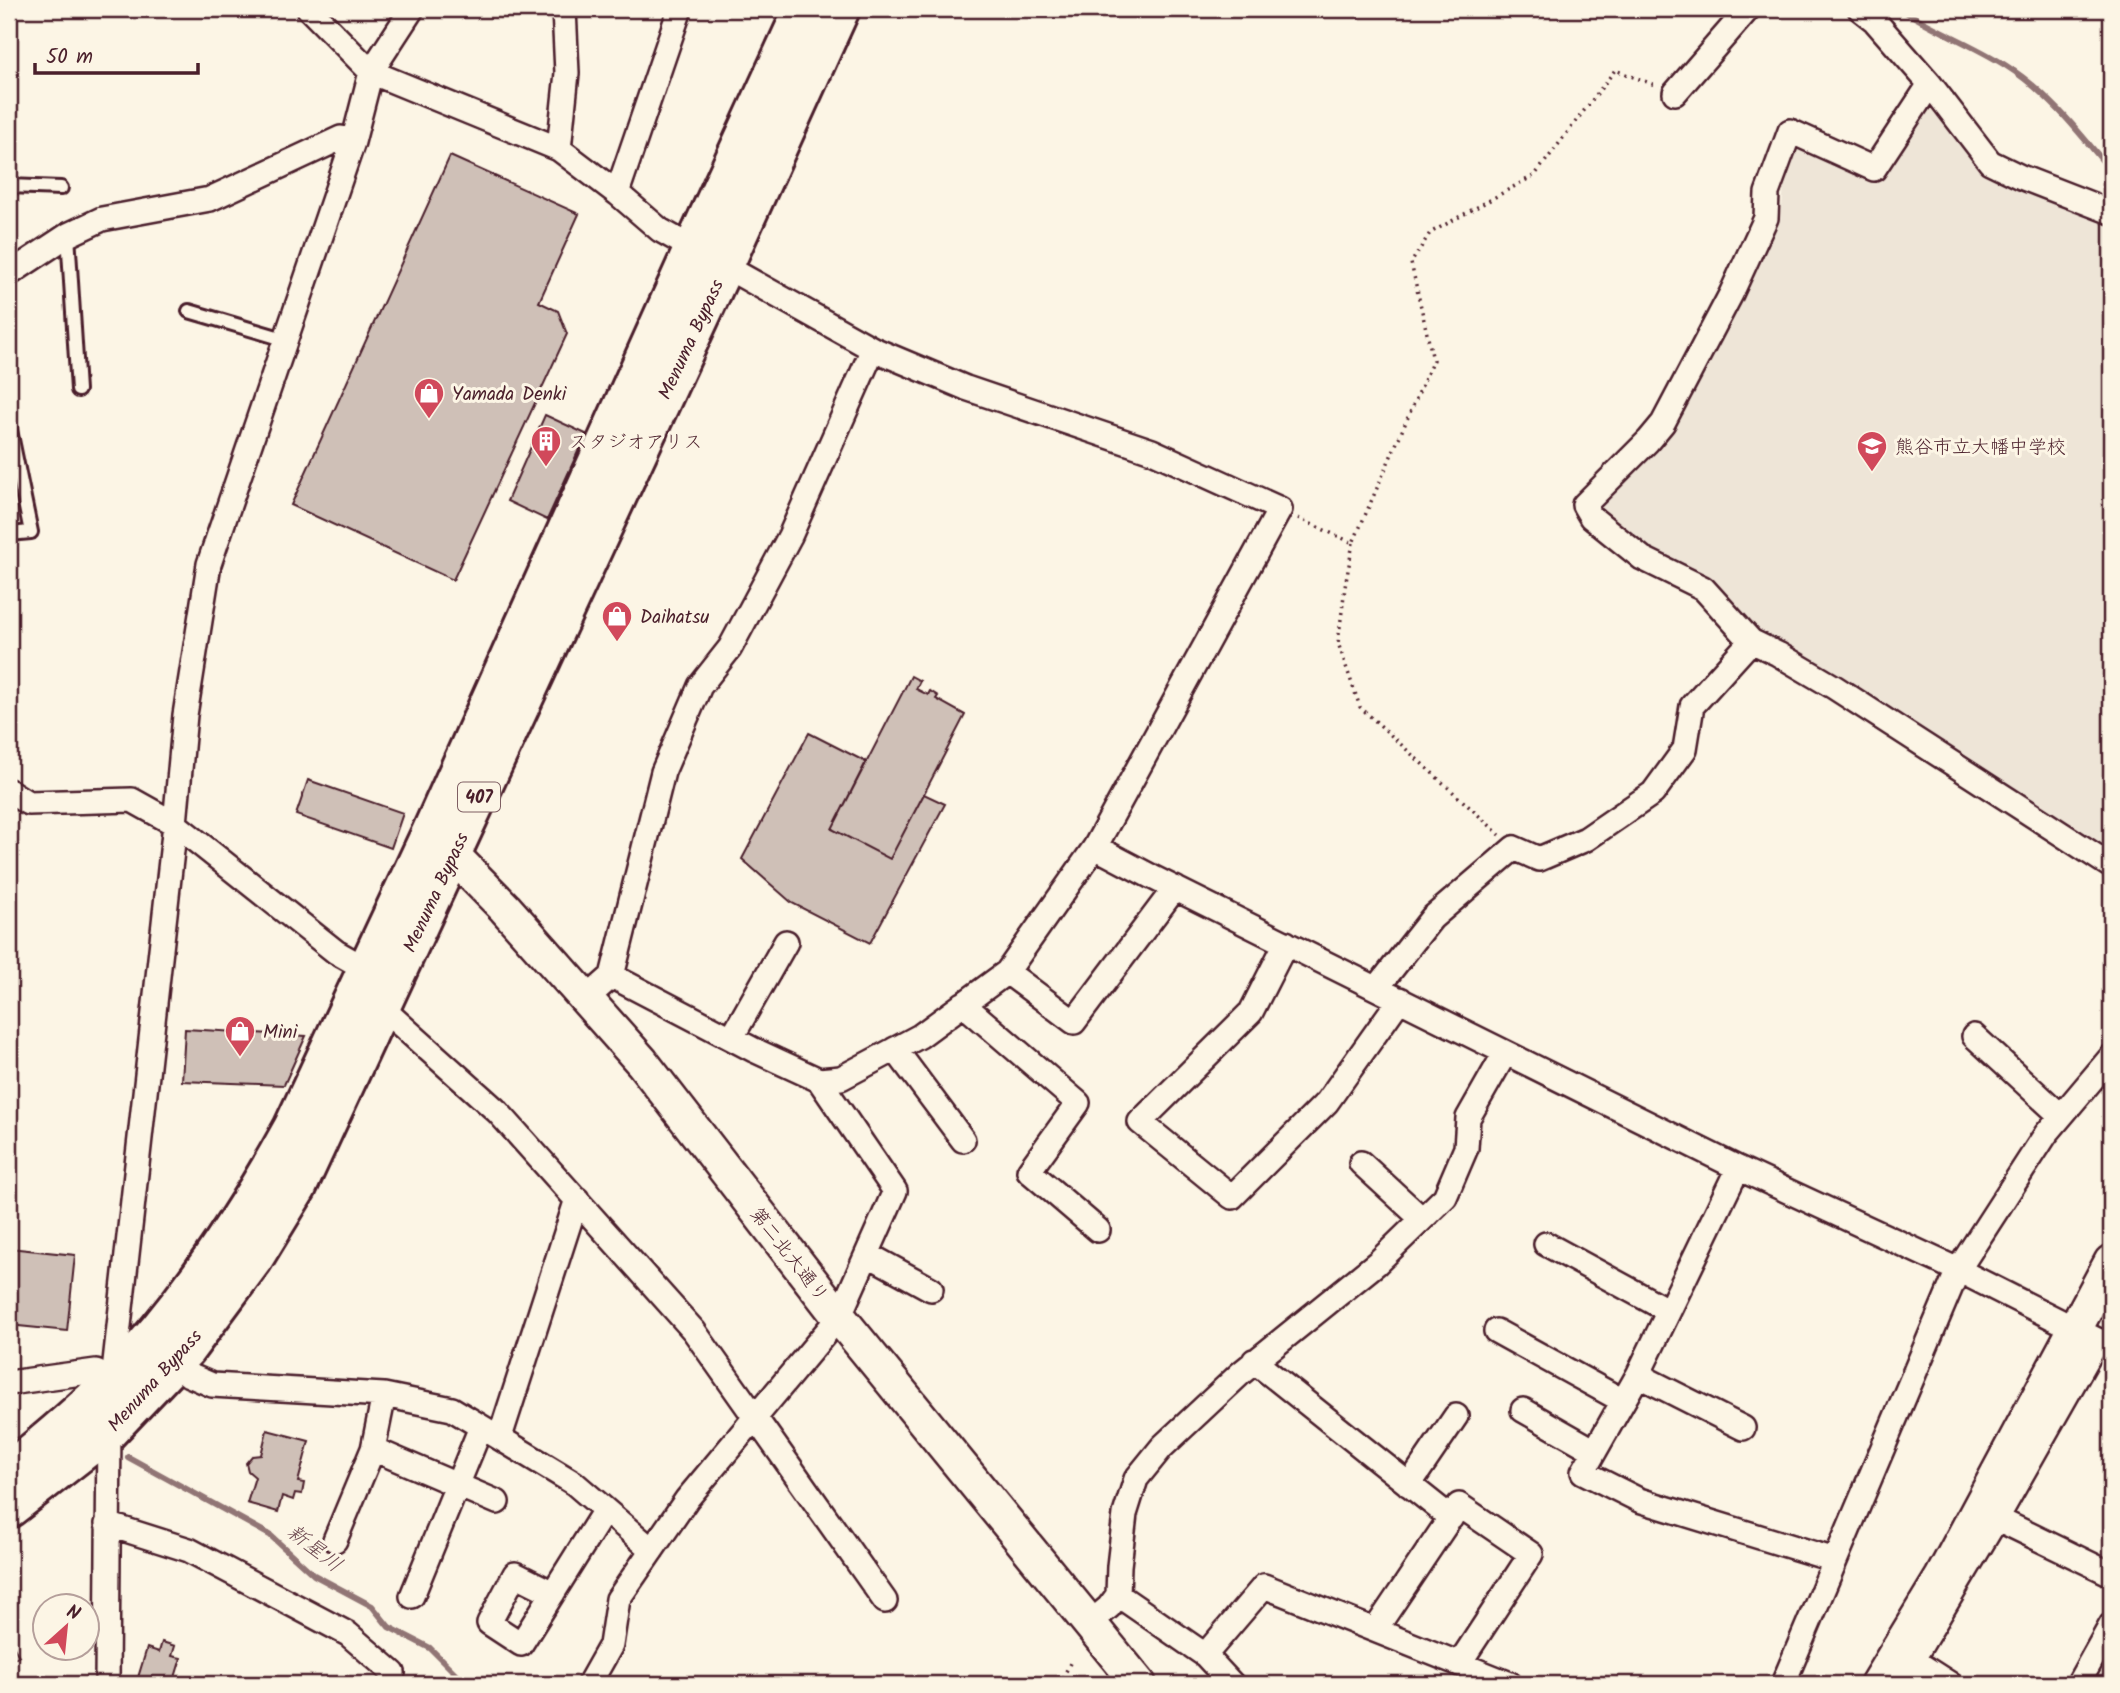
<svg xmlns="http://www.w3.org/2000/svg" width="2120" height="1693" font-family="Kalam,'Klee One',sans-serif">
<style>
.built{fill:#eee5d7}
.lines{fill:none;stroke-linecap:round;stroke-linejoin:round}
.stream{stroke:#917474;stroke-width:6}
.building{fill:#cfc0b7;stroke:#4a1f2b;stroke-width:2}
.lane-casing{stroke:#4a1f2b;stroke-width:18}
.street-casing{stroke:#4a1f2b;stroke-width:28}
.secondary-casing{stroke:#4a1f2b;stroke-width:38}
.highway-casing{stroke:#4a1f2b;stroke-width:44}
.path{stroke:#4a1f2b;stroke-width:3.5;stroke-dasharray:2 5;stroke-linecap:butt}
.lane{stroke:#fcf5e5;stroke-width:12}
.street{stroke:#fcf5e5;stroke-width:23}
.secondary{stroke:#fcf5e5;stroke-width:33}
.highway{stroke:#fcf5e5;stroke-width:38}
.labels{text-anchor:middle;stroke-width:6;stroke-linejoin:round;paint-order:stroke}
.shield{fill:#fcf5e5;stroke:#7f5f63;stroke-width:2}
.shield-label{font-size:18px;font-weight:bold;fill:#4a1f2b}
.street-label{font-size:19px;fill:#4a1f2b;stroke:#fcf5e5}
.poi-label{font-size:19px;fill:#4a1f2b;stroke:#fcf5e5;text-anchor:start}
.water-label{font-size:21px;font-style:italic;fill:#6d4950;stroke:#fcf5e5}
</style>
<rect width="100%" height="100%" fill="#fcf5e5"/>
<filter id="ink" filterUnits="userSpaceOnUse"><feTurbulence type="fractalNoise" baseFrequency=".0143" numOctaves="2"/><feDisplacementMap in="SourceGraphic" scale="14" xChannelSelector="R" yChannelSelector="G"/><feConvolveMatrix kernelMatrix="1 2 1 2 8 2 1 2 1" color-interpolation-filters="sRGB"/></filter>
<g filter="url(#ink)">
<path class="built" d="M1927,104L1938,106L1988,171L2111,221V857L1758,630L1723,591L1636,543L1601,511L1605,499L1661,447L1713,349L1782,205L1788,152L1800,147L1875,181Z"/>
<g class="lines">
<path class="stream" d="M1901,9C1934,30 1972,44 2005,65C2048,92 2079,132 2111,171
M128,1457L270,1535L314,1575L372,1606L389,1627L430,1648L466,1684"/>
</g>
<path class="building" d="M450,156L579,214L539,302L558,311L567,334L453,580L291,505Z
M545,415L586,434L547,520L507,501Z
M911,676L920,681L916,689L928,695L930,691L938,696L936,699L965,715L890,859L832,829Z
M809,733L866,762L832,829L890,859L924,794L945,804L870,943L792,903L742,859Z
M308,780L403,813L391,848L296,815Z
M185,1029L306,1036L284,1085L182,1081Z
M9,1248L75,1255L67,1331L9,1325Z
M267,1430L309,1441L298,1482L304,1483L302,1494L295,1493L293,1500L282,1496L278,1512L247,1503L255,1477L248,1471L246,1463L252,1456L261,1455Z
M9,1639L19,1656L9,1661Z
M162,1642L175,1646L172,1656L181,1658L173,1684H136L147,1648L159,1652Z"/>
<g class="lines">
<g class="lane-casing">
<path id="lane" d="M9,186L61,188
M68,235L78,390
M189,311L287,340
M9,425L31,532L9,534"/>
</g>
<g class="street-casing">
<path id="street" d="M309,9L371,72L559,149L617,193L660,230L873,349L966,388L1152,451L1280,509L1095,847L1007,972L920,1036L841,1078L819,1080L754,1050L612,976
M1860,9L1874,20L1930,84L1990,162L2021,177L2111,212
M1930,84L1874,169L1790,131L1767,193L1766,218L1731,294L1663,423L1648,441L1584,505L1591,517L1642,558L1703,588L1751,641L1778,654L1834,687L2111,866
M1675,93L1748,9
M559,149L567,73L564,9
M617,193L679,12
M9,274L68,235L102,219L210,199L341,138L353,142
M9,791L28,803L132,800L175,824L336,952L366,969
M1095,847L1152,877L1738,1168L1958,1270L2111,1347
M1286,943L1251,1012L1140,1122L1232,1197L1327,1102L1400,999
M1007,972L1074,1022L1175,888
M1377,988L1432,918L1514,848L1539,859L1586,839L1653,793L1685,749L1692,706L1751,641
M586,999L612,976L663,772L700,686L730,648L790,536L873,349
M963,1004L1078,1103L1029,1171L1098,1230
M381,1007L498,1112L694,1331L885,1601
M1974,1036L2061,1116
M732,1037L786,942
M895,1049L963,1140
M1361,1163L1422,1219
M1738,1168L1638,1375L1583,1472L1639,1500L1835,1560
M1546,1244L1669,1311
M867,1254L931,1289
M1496,1331L1623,1401
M1254,1361L1451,1518
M173,1362L189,1375L212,1385L384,1395L452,1409L574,1483L652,1550
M1638,1375L1743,1428
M113,1380L175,824L185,715L209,564L353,142L371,72L412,9
M9,1383L96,1371L113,1381
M1523,1410L1595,1451
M500,1437L577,1199
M373,1449L497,1502
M1409,1485L1456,1416
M1985,1513L2111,1574
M107,1524L189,1550L348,1634L393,1673L390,1684
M335,1540L373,1449L384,1395
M553,1593L515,1574L489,1623L521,1644L605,1510
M1118,1595L1205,1655L1232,1684
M412,1596L481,1427
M1090,1623L1109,1607L1118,1595L1119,1566L1125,1514L1136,1479L1162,1447L1241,1373L1377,1263L1445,1197L1466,1148L1468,1118L1505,1053
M1375,1630L1459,1505L1531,1554L1459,1664
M1900,1652L1950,1684
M1205,1655L1264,1586L1510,1684
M107,1684L109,1425
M589,1684L611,1645L618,1599L687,1499L839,1317L895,1191L819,1080
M1783,1684L1958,1270L2046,1134L2111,1057
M1898,1684L1997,1518L2098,1340
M2078,1684L2111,1625"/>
</g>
<g class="secondary-casing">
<path id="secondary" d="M434,836L505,908L642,1062L839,1317L1139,1684
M1877,1684L1942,1577L2111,1262"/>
</g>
<g class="highway-casing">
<path id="highway" d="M9,1472C45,1443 81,1413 114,1380C186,1306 243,1219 293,1128L431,833L694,248L804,9
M9,1508L108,1431L186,1349L253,1259L297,1187L724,265L840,9"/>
</g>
<path class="path" d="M1298,518L1353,543L1433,360L1411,263L1430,233L1535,175L1615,70L1655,85
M1353,543L1345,587L1338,643L1360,707L1500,835
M1060,1684L1072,1659"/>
<use href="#lane" class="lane"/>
<use href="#street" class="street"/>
<use href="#secondary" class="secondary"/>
<use href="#highway" class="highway"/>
</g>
</g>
<defs>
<g id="shop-pin" transform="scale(1.575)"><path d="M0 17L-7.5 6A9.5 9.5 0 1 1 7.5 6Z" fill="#d1495b" stroke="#fcf5e5"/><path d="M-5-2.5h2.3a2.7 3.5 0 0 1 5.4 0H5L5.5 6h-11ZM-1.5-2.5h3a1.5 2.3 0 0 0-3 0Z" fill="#fff"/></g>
<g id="building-pin" transform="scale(1.575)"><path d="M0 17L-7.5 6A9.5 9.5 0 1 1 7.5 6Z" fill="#d1495b" stroke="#fcf5e5"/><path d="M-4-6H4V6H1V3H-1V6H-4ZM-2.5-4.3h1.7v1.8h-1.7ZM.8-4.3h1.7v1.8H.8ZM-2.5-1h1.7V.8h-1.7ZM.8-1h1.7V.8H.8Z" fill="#fff"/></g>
<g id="school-pin" transform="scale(1.575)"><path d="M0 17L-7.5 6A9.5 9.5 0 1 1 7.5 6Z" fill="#d1495b" stroke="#fcf5e5"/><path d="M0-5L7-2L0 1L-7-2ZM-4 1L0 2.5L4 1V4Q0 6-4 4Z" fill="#fff"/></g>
</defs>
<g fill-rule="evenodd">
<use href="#shop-pin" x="429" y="393"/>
<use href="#building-pin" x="546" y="441"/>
<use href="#school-pin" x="1872" y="446"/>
<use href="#shop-pin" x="617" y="616"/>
<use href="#shop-pin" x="240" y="1031"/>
</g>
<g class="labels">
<rect class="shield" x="458" y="782.5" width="42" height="29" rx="5"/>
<g class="shield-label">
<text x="479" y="803">407</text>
</g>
<g class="street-label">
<text transform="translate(690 339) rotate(-65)" y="7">Menuma Bypass</text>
<text transform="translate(435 892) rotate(-65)" y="7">Menuma Bypass</text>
<text transform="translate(790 1254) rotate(52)" y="7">第二北大通り</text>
<text transform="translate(154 1380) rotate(-48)" y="7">Menuma Bypass</text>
</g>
<g class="poi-label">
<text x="452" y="400">Yamada Denki</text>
<text x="569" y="448">スタジオアリス</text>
<text x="1895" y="453">熊谷市立大幡中学校</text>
<text x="640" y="623">Daihatsu</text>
<text x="263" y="1038">Mini</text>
</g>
<g class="water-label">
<text transform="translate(315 1548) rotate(38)" y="7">新星川</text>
</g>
</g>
<rect width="2120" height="1693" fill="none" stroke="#fcf5e5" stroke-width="35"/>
<rect x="18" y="18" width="2085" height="1658" fill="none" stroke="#4a1f2b" stroke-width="2.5" filter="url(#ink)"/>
<g transform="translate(66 1627) rotate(27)"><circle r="33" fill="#fcf5e5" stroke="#b59f9b" stroke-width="2"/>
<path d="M0-5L12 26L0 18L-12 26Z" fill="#d1495b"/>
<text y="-10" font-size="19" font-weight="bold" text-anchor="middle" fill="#4a1f2b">N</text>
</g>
<path d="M35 63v10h163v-10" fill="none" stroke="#4a1f2b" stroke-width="3.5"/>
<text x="46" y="63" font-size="21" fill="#4a1f2b" stroke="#fcf5e5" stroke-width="5" paint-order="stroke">50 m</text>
</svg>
